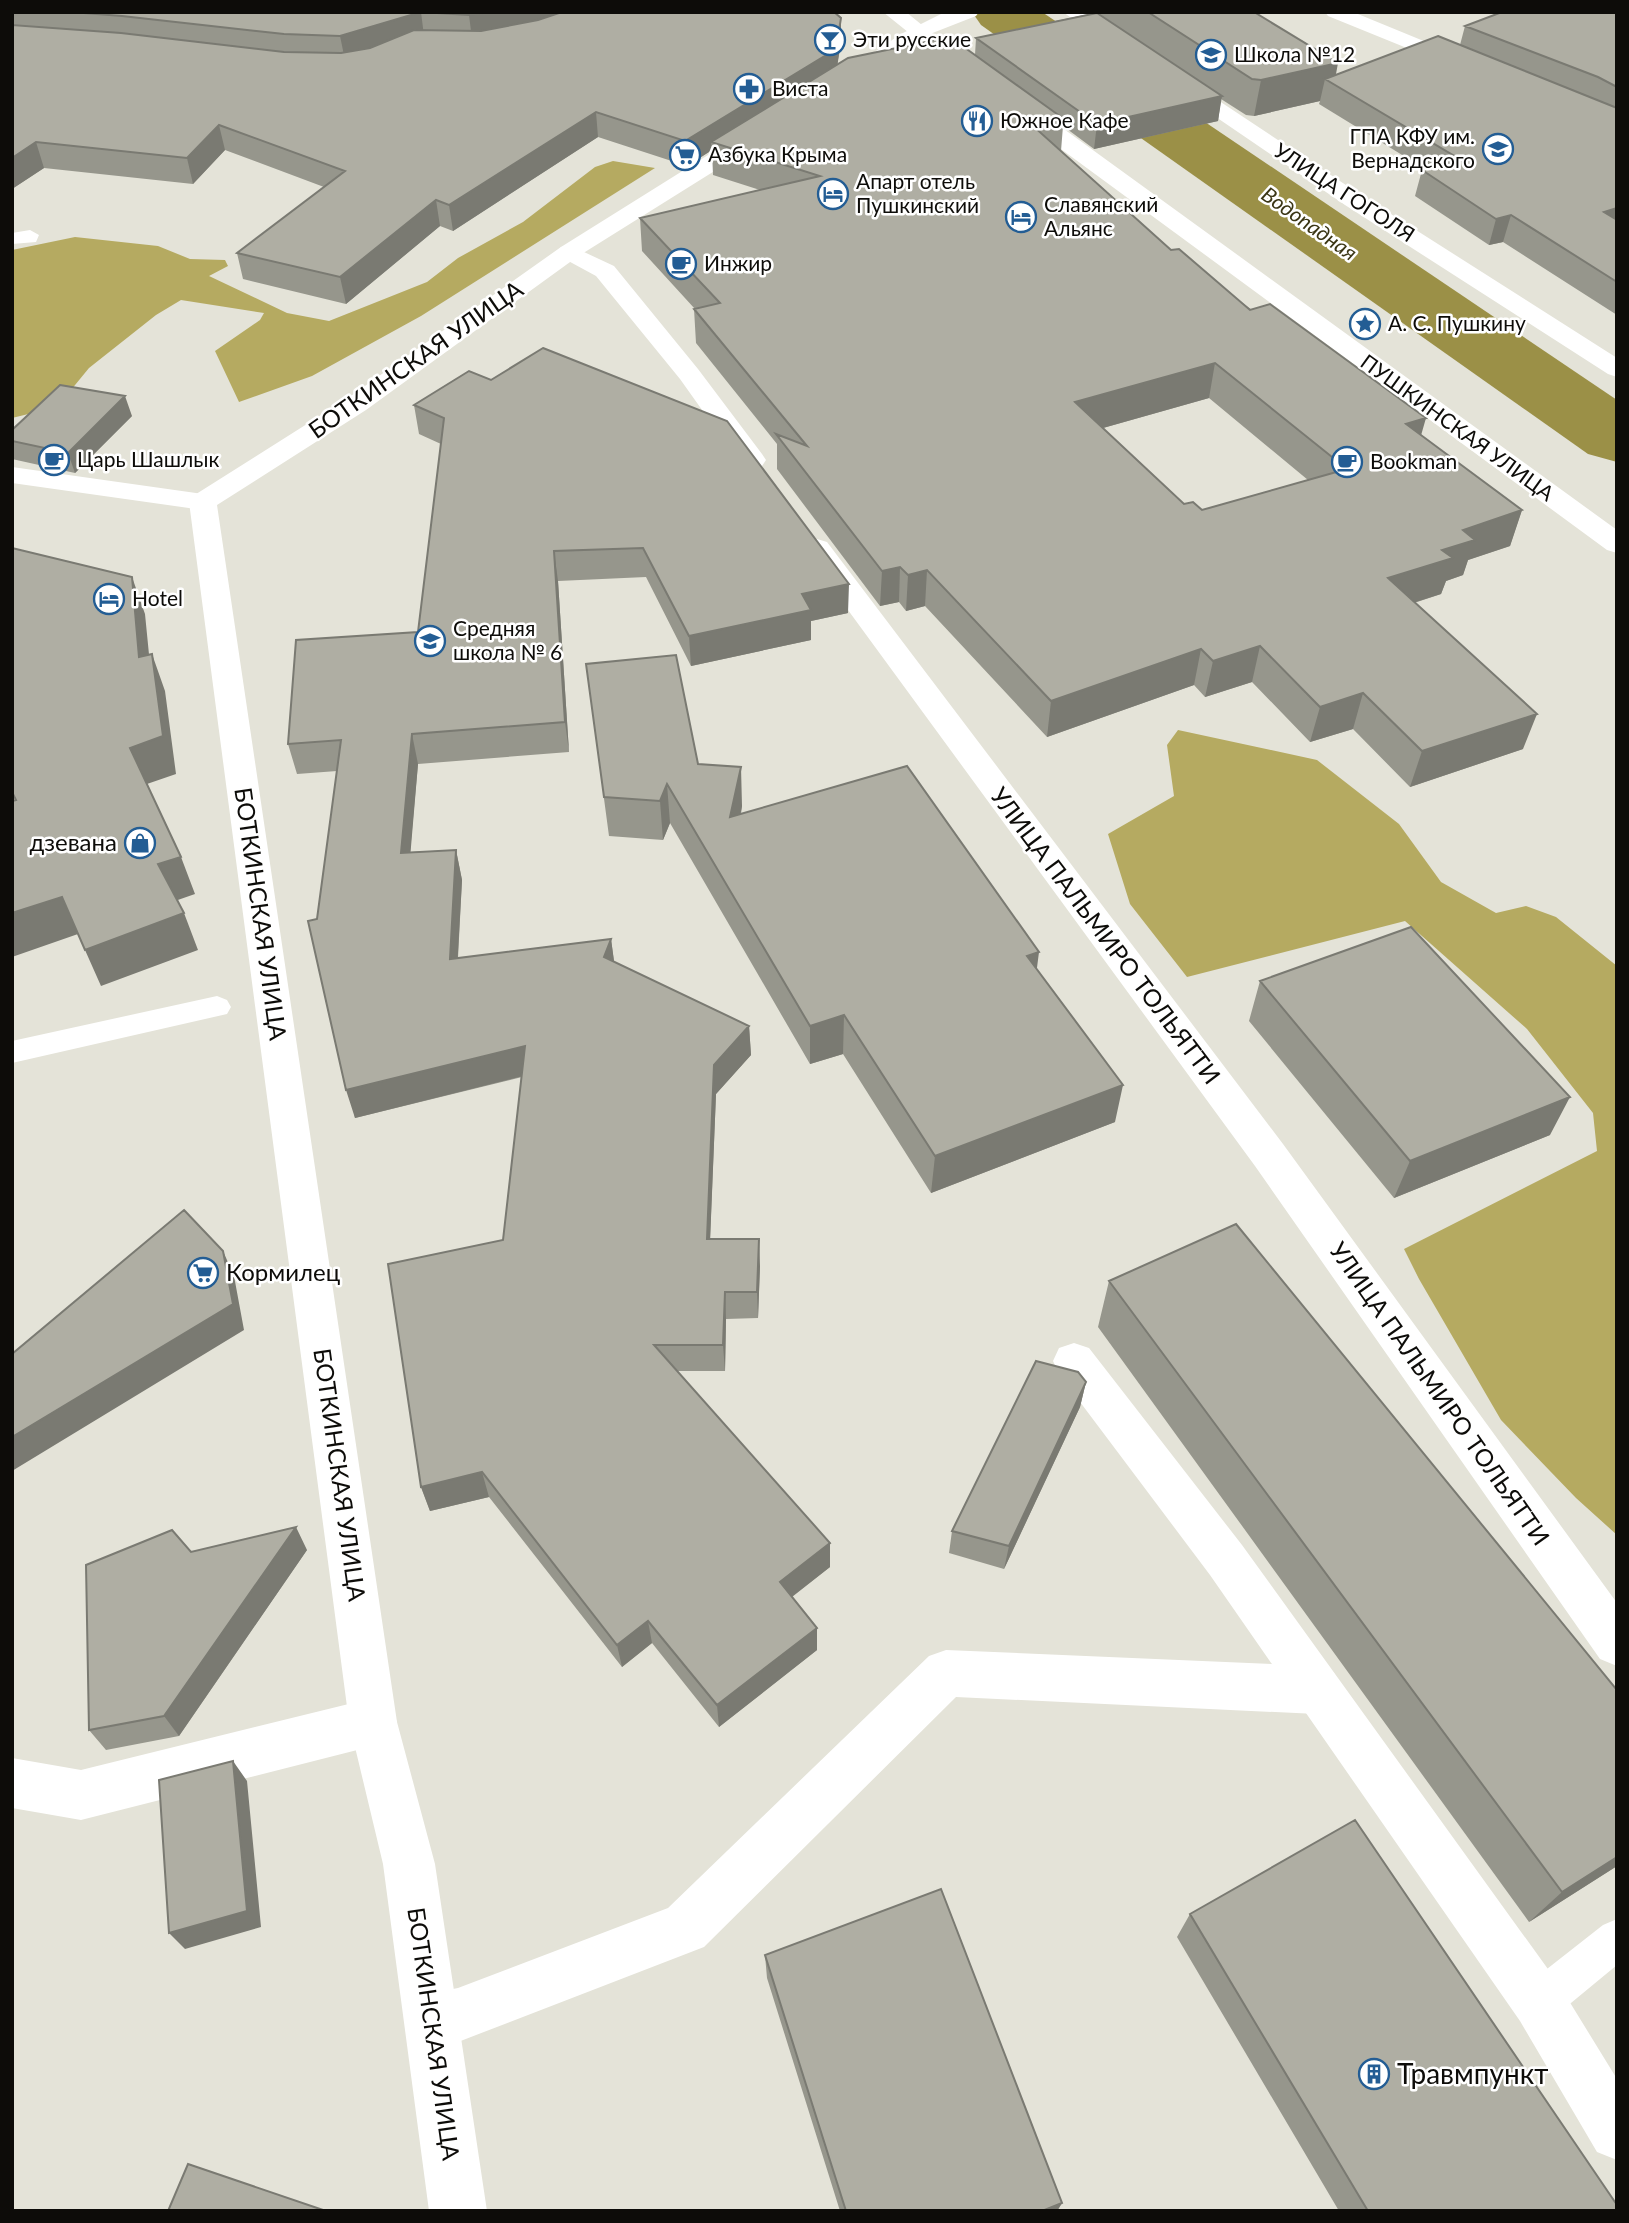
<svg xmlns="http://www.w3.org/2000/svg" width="1629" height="2223" font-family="Lato,sans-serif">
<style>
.forest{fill:#b5aa61}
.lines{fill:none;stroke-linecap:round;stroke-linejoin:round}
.river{fill:#9b9047;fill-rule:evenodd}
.service{fill:#fff;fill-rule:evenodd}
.pedestrian{fill:#fff;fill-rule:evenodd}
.minor{fill:#fff;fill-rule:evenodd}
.secondary{fill:#fff;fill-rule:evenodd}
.wall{fill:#96968c;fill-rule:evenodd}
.shaded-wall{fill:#7a7a72}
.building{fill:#afaea3;stroke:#7a7a72;stroke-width:2;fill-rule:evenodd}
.labels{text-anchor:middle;stroke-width:5;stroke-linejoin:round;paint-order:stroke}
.far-poi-label{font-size:21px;fill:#0d0c09;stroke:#fff;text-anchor:start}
.far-street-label{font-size:21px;fill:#0d0c09;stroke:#fff}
.far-water-label{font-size:21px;font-style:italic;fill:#3b3615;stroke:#fff}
.street-label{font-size:24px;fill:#0d0c09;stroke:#fff}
.poi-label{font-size:24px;fill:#0d0c09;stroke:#fff;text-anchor:end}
.near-poi-label{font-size:28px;fill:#0d0c09;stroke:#fff;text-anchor:start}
</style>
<rect width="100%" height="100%" fill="#e4e3d8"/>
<path class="forest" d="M613,161L655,168L421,316L312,376L239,402L215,351L260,320L264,313L181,300L156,315L89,368L57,407L12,418V250L75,237L158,246L190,259L225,260L228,266L209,276L287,313L329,321L427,282L458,258L523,222L595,167Z
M1178,730L1317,760L1399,824L1441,882L1496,913L1526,906L1556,917L1617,966V1535L1576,1498L1501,1420L1419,1279L1404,1249L1597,1151L1593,1113L1527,1029L1405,921L1187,977L1130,904L1108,834L1174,796L1167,745Z"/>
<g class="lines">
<path class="river" d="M972,12H1042L1617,400V462L1588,454L981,25Z"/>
<path class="service" d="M30,230L39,235L36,242L12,244V233Z
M217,996L227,1000L231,1007L227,1014L12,1063V1041Z
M1617,1919V1965L1554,2017L1539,2023L1524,2017L1518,2002L1524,1987L1603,1925Z"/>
<path class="pedestrian" d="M883,12H906L981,73L978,77H964Z
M1020,102L1028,103L1617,530V553L1607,550L1012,113L1009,108L1012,103Z
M946,1650L1317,1666L1334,1673L1341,1690L1334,1707L1317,1714L956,1697L704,1947L458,2042L432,2047L413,2039L405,2020L413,2001L432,1993L458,1988L668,1908L929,1656Z
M373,1698L390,1705L397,1722L390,1739L373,1746L81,1820L12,1808V1758L81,1770Z"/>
<path class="minor" d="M1325,12H1353L1470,60L1473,64L1470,68H1456L1328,16Z
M569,245L614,266L698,369L762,454L766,460L762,466L752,468L742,466L680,379L596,276L561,257L557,252L561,247Z
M12,467L203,494L213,496L217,502L213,508L203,510L12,483Z
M817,539L827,542L1283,1144L1617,1603V1666L1600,1659L1255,1166L807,554L803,548L807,542Z
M1074,1343L1089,1348L1242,1545L1558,1983L1617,2079V2160L1597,2152L1520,2021L1210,1575L1059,1374L1053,1361L1059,1348Z"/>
<path class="secondary" d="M945,12H979L976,16L930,34L858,79H844L841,75L901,34Z
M1063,12H1087L1133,46L1130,50H1116Z
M1176,75L1183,77L1361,195L1617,358V377L1608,374L1345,205L1169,85L1166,81L1169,77Z
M756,128L764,130L767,135L764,140L577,257L366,410L217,505L397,1722L435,1864L487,2211H429L383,1864L349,1722L189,502L193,496L348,398L561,247L748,130Z"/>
</g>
<path class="wall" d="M12,12H834L841,18V42L837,65L975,55L976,38L1093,13L1091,12H1254L1336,75L1460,45L1465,26L1617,12V315L1503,242L1489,245L1415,196L1422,170L1425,169L1319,104L1320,101L1254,116L1246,115L1221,99L1218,121L1094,149L1063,126L1061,151L1171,250L1522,510L1510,546L1468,560L1463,575L1446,581L1441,594L1414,603L1523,749L1410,787L1353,729L1310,742L1252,682L1205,697L1194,685L1047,737L925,606L906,611L899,602L880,606L777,469V444L696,343L694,309H695L642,251L640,218L760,190L713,175L712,150L687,166L598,137L453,231L440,226L346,304L243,279L237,253L324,187L225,150L193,184L44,168L12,189ZM1209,398L1308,480L1202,510L1184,504L1103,428Z
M469,371L848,613L811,621V640L691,666L646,577L558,581L569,752L418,764L410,852L456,850L462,880L458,958L611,939L614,962L749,1026L751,1055L716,1094L710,1239L760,1266L758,1318L726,1319L725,1371H677L830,1567L792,1597L817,1628V1650L719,1727L652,1643L622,1667L489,1497L430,1511L421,1487L503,1240L522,1077L355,1118L317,919L337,771L297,774L288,744L418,632L441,444L419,434L414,405Z
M132,416L75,473L12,459V430Z
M586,664L698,764L742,806L741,814L1037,969L1115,1122L931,1193L843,1054L810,1064L670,823L663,840L609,836Z
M1260,981L1550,1135L1394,1198L1249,1021Z
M1109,1281L1617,1690V1866L1529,1922L1098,1327Z
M1086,1382L1080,1407L1004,1569L949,1553L952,1531Z
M307,1550L179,1736L106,1750L89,1730L191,1552Z
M1190,1914L1617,2211H1339L1177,1937Z
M765,1955L1062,2203L1057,2211H840L767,1978Z"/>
<path class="shaded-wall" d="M421,12L424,36L345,60L340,36Z
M490,12H569L472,39L469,15Z
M841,18V42L836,74L711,142L712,150L687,166L685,141Z
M1338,63L1334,85L1325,79L1320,101L1254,116L1261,80Z
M1222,96L1218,121L1094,149L1097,124Z
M596,112L598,137L453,231L449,205Z
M219,125L225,150L193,184L187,158Z
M36,142L44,168L12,189V158Z
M436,200L440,226L346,304L340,277Z
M1617,208V232L1604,212Z
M1511,215L1503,242L1489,245L1496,219Z
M1215,363L1209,398L1071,437L1075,402Z
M125,396L132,416L75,473L68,453Z
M1426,418L1416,453L1406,424Z
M1522,510L1510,546L1468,560L1463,575L1446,581L1441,594L1378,614L1388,578L1442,550L1463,530Z
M554,551L558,581L569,752L565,722Z
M900,567L899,602L880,606L882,571Z
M927,570L925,606L906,611L908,575Z
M132,577L145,614L153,695L139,657Z
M849,584L848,613L811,621V640L691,666L689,636L802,594Z
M1260,646L1252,682L1205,697L1213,661Z
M1201,649L1194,685L1047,737L1051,701Z
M152,654L165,691L176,774L144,785L130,748Z
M1363,693L1353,729L1310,742L1320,707Z
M1537,714L1523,749L1410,787L1422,751Z
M412,734L418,764L408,882L401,853Z
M741,767L742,806L732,856L730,817Z
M667,784L670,823L663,840L660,801Z
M456,850L462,880L456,988L450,959Z
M181,857L195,894L172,902L158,864Z
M62,897L78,934L12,957V913Z
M184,913L198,950L101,986L85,950Z
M611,939L615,968L604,957Z
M1039,952L1034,991L1027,956Z
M844,1015L843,1054L810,1064V1026Z
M749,1026L751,1055L716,1094L709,1267L707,1239L714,1065Z
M525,1046L531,1074L355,1118L346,1090Z
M1123,1085L1115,1122L931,1193L935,1156Z
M1570,1097L1550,1135L1394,1198L1410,1161Z
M759,1239L760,1266L758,1318L757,1292Z
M223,1251L234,1276L244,1330L12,1471V1437Z
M725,1292L726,1319L725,1371L723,1345Z
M1086,1382L1080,1407L1004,1569L1009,1546Z
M482,1472L489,1497L430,1511L421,1487Z
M296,1527L307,1550L179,1736L164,1716Z
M830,1543V1567L780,1606V1582Z
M648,1621L652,1643L622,1667L617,1645Z
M817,1628V1650L719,1727L717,1705Z
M233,1761L247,1781L261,1927L185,1949L169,1933Z
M1617,1857V1866L1529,1922L1562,1892Z
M1062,2203L1057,2211H1042Z"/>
<path class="building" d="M71,12H490L469,15L421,12L340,36L284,34L122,16Z
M562,12H834L841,18L836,49L685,141L596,112L449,205L436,200L340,277L237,253L345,171L219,125L187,158L36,142L12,158V25L121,33L284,52L341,53L370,48L414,30L481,31L538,20Z
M1148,12H1254L1338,63L1261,80L1252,79Z
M1502,12H1617V87L1598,77L1465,26Z
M1097,13L1222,96L1097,124L976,38Z
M1438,36L1617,108V208L1604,212L1617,220V282L1511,215L1496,219L1422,170L1461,160L1325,79Z
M950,37L1064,119L1023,117L1171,250L1179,249L1250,310L1270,304L1426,418L1406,424L1522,510L1463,530L1475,540L1442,550L1453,558L1388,578L1537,714L1422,751L1363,693L1320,707L1260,646L1213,661L1201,649L1051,701L927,570L908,575L900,567L882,571L776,434L807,446L694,309L720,303L640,218L820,176L711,142L848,58ZM1215,363L1347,469L1202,510L1193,502L1184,504L1075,402Z
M543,348L727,421L849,584L802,594L811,610L689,636L643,548L554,551L565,722L412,734L401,853L456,850L450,959L611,939L604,957L749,1026L714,1065L707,1239H759L757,1292H725L723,1345H654L830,1543L780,1582L817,1628L717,1705L648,1621L617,1645L482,1472L421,1487L388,1264L503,1240L525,1046L346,1090L308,921L317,919L341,740L288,744L296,640L418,632L444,418L414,405L469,371L491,380Z
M60,385L125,396L68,453L12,441V430Z
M12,548L132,577L139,657L152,654L163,736L130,748L181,857L158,864L184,913L85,950L62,897L12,913V801L16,800L12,792Z
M676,655L698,764L741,767L730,817L907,766L1039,952L1027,956L1123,1085L935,1156L844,1015L810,1026L667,784L660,801L604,797L586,664Z
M1411,927L1570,1097L1410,1161L1260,981Z
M184,1210L223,1251L233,1304L12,1437V1354Z
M1236,1224L1617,1690V1857L1562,1892L1109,1281Z
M1036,1361L1078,1372L1086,1382L1009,1546L952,1531Z
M296,1527L164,1716L89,1730L86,1565L172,1530L191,1552Z
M233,1761L247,1911L169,1933L159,1780Z
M1355,1820L1617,2205V2211H1368L1190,1914Z
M941,1889L1062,2203L1042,2211H846L765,1955Z
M188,2164L326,2211H168Z"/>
<defs>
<g id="bar-ring" transform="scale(1.575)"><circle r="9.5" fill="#fff" stroke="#235d94" stroke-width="1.5"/><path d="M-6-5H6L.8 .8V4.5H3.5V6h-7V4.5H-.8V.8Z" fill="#235d94"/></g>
<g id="school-ring" transform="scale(1.575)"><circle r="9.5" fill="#fff" stroke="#235d94" stroke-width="1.5"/><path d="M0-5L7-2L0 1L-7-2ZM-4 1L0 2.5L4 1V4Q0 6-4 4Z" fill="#235d94"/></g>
<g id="pharmacy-ring" transform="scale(1.575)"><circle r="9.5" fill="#fff" stroke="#235d94" stroke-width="1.5"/><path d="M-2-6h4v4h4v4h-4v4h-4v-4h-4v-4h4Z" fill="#235d94"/></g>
<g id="restaurant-ring" transform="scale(1.575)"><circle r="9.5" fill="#fff" stroke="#235d94" stroke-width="1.5"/><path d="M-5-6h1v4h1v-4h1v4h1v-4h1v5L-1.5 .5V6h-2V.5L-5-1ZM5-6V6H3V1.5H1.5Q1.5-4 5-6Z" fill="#235d94"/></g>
<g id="university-ring" transform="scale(1.575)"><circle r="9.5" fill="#fff" stroke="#235d94" stroke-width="1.5"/><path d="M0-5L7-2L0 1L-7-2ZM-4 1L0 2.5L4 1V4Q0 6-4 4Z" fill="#235d94"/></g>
<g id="supermarket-ring" transform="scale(1.575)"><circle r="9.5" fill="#fff" stroke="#235d94" stroke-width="1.5"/><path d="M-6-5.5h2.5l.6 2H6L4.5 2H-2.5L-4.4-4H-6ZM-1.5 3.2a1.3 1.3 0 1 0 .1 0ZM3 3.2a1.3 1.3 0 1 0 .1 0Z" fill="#235d94"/></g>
<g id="hotel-ring" transform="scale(1.575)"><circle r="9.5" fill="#fff" stroke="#235d94" stroke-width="1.5"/><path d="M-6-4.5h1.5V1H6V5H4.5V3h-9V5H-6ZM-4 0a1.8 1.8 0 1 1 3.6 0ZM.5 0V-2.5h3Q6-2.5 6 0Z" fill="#235d94"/></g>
<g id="cafe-ring" transform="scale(1.575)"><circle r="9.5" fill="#fff" stroke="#235d94" stroke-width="1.5"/><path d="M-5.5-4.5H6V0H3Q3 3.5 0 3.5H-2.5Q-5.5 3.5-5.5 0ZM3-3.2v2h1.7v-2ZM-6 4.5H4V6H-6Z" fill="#235d94"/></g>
<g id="sight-ring" transform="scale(1.575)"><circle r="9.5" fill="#fff" stroke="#235d94" stroke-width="1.5"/><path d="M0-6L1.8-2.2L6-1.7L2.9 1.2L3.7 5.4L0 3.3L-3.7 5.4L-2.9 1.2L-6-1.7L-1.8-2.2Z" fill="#235d94"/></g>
<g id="shop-ring" transform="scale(1.575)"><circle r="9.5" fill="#fff" stroke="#235d94" stroke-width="1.5"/><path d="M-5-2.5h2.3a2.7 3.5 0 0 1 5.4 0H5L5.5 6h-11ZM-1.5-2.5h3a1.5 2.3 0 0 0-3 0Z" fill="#235d94"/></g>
<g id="building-ring" transform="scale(1.575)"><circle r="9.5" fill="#fff" stroke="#235d94" stroke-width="1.5"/><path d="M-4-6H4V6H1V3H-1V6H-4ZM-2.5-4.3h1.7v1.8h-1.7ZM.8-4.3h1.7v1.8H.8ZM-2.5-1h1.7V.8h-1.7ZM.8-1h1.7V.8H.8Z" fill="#235d94"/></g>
</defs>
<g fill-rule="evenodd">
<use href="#bar-ring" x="830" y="40"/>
<use href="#school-ring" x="1211" y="55"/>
<use href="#pharmacy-ring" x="749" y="89"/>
<use href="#restaurant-ring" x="977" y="121"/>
<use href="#university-ring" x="1498" y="149"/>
<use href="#supermarket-ring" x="685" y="155"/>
<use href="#hotel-ring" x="833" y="194"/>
<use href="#hotel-ring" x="1021" y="217"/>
<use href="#cafe-ring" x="681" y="264"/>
<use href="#sight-ring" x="1365" y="324"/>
<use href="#cafe-ring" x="54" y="460"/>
<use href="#cafe-ring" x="1347" y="462"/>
<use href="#hotel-ring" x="109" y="599"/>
<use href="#school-ring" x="430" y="641"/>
<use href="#shop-ring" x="140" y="843"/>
<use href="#supermarket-ring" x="203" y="1273"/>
<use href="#building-ring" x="1374" y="2074"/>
</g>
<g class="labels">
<g class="far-poi-label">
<text x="853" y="47">Эти русские</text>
<text x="1234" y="62">Школа №12</text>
<text x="772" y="96">Виста</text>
<text x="1000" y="128">Южное Кафе</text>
<text x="1475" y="144" text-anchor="end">ГПА КФУ им.<tspan x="1475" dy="24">Вернадского</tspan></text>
<text x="708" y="162">Азбука Крыма</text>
<text x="856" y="189">Апарт отель<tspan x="856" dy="24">Пушкинский</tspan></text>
<text x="1044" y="212">Славянский<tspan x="1044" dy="24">Альянс</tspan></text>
<text x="704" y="271">Инжир</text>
<text x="1388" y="331">А. С. Пушкину</text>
<text x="77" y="467">Царь Шашлык</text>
<text x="1370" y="469">Bookman</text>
<text x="132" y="606">Hotel</text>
<text x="453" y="636">Средняя<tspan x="453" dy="24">школа № 6</tspan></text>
</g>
<g class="far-street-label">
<text transform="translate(1344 193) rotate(33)" y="7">УЛИЦА ГОГОЛЯ</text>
<text transform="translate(1457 428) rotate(36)" y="7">ПУШКИНСКАЯ УЛИЦА</text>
</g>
<g class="far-water-label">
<text transform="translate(1309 224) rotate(35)" y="7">Водопадная</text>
</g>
<g class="street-label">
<text transform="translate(416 360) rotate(-35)" y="8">БОТКИНСКАЯ УЛИЦА</text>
<text transform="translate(260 914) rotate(82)" y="8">БОТКИНСКАЯ УЛИЦА</text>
<text transform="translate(1105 936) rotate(53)" y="8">УЛИЦА ПАЛЬМИРО ТОЛЬЯТТИ</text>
<text transform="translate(1439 1394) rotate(55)" y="8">УЛИЦА ПАЛЬМИРО ТОЛЬЯТТИ</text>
<text transform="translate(339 1475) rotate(82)" y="8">БОТКИНСКАЯ УЛИЦА</text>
<text transform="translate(433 2034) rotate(82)" y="8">БОТКИНСКАЯ УЛИЦА</text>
</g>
<g class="poi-label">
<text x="117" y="851">дзевана</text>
<text x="226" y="1281" text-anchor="start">Кормилец</text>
</g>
<g class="near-poi-label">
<text x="1397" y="2084">Травмпункт</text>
</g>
</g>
<rect width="1629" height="2223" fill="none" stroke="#0d0c09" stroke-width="28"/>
</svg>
